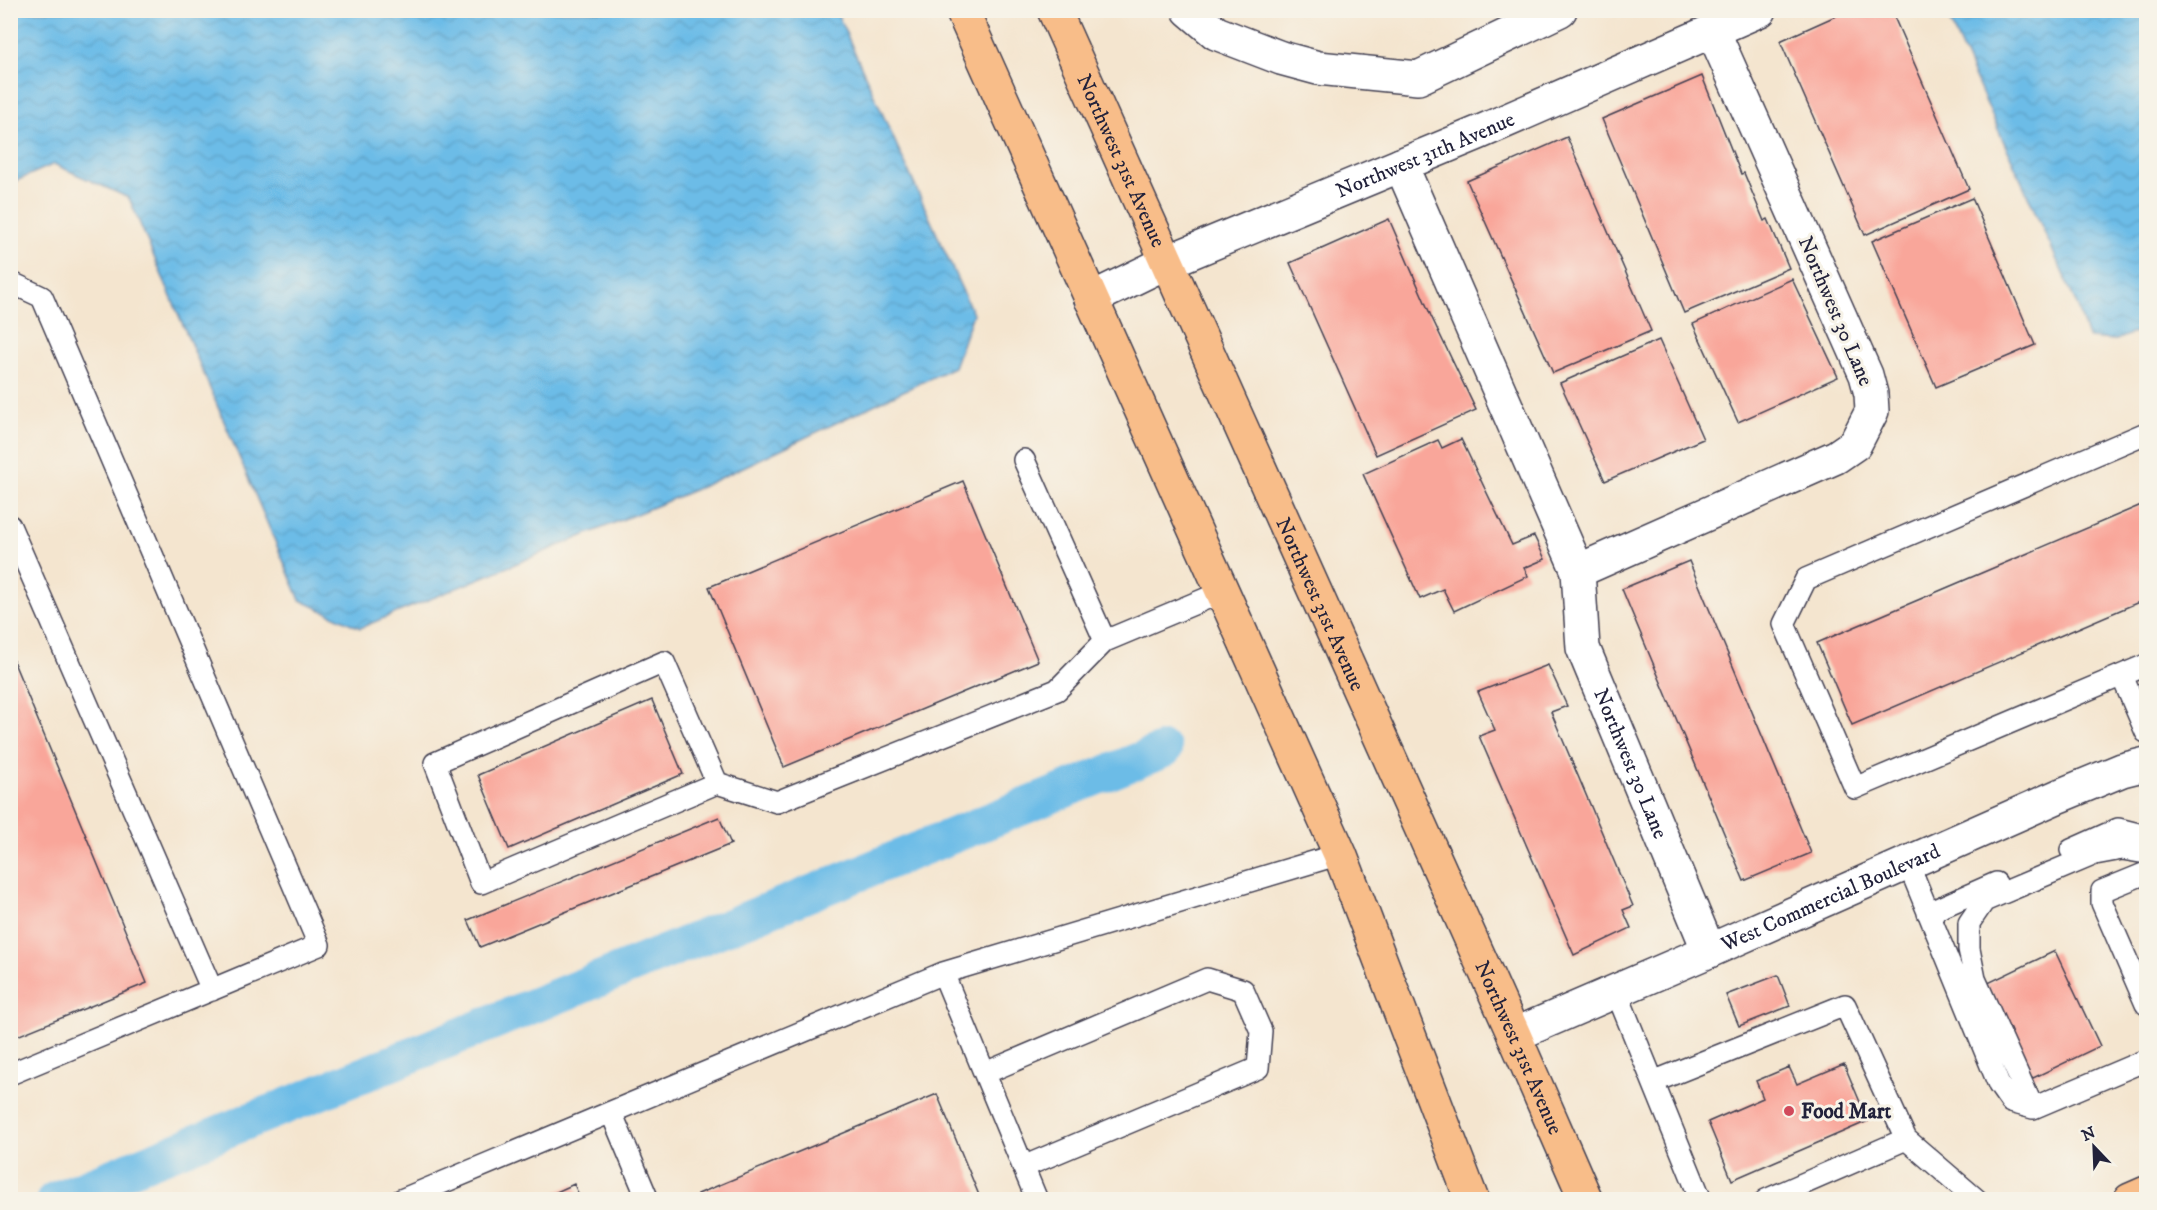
<svg xmlns="http://www.w3.org/2000/svg" width="2157" height="1210" font-family="'IM FELL DW Pica',serif">
<style>
.water{fill:url(#water-waves);stroke:#476f91;stroke-width:1.5}
.lines{fill:none;stroke-linecap:round;stroke-linejoin:round}
.canal{stroke:#6cbce7;stroke-width:36}
.building{fill:#f9a69a}
.lane-casing{stroke:#423f51;stroke-width:24}
.street-casing{stroke:#423f51;stroke-width:36}
.primary-casing{stroke:#423f51;stroke-width:36}
.highway-casing{stroke:#423f51;stroke-width:36}
.lane{stroke:#fff;stroke-width:21}
.street{stroke:#fff;stroke-width:33}
.primary{stroke:#f8bd89;stroke-width:33}
.highway{stroke:#f8bd89;stroke-width:33}
.poi-dot{fill:#d1495b;stroke:#f7f3e8;stroke-width:2}
.labels{text-anchor:middle;stroke-width:6;stroke-linejoin:round;paint-order:stroke}
.street-label{font-size:21px;fill:#22223b;stroke:#f7f3e8}
.poi-label{font-size:21px;font-weight:bold;fill:#22223b;stroke:#f7f3e8;text-anchor:start}
</style>
<defs>
<pattern id="water-waves" width="16" height="10" patternUnits="userSpaceOnUse" patternTransform="scale(1.5)"><rect width="16" height="10" fill="#6cbce7"/><path d="M0 5q4-4 8 0t8 0" fill="none" stroke="#5da1c7"/></pattern>
</defs>
<rect width="100%" height="100%" fill="#f7f3e8"/>
<filter id="ink" filterUnits="userSpaceOnUse"><feTurbulence type="fractalNoise" baseFrequency=".0167" numOctaves="2"/><feDisplacementMap in="SourceGraphic" scale="12" xChannelSelector="R" yChannelSelector="G"/><feConvolveMatrix kernelMatrix="1 2 1 2 8 2 1 2 1" color-interpolation-filters="sRGB"/></filter>
<filter id="wash" filterUnits="userSpaceOnUse"><feTurbulence type="fractalNoise" baseFrequency=".008" numOctaves="4" result="noise"/><feDisplacementMap in="SourceGraphic" scale="24" xChannelSelector="R" yChannelSelector="G"/><feGaussianBlur stdDeviation="1.35" result="paint"/><feColorMatrix in="noise" values="0 0 0 0 0 0 0 0 0 0 0 0 0 0 0 0 0 1.4 0 .05"/><feComposite in="paint" operator="in"/></filter>
<g filter="url(#wash)">
<rect width="100%" height="100%" fill="#f4e5cf"/>
<path class="water" d="M10,11H836L973,314L954,367L699,488L360,628L300,600L129,198L54,164L11,183Z
M1945,11H2146V327L2116,340L2088,338L2078,307Z"/>
<g class="lines">
<path class="canal" d="M54,1200L1164,750"/>
</g>
<g id="blocks">
<path class="building" d="M1849,10H1891L1969,189L1865,235L1780,41Z
M1702,76L1741,174L1744,173L1764,221L1768,219L1789,268L1684,313L1602,119Z
M1567,137L1651,331L1553,373L1467,181Z
M1972,198L2035,345L1936,387L1872,241Z
M1389,219L1431,316L1476,410L1376,455L1290,263Z
M1792,279L1838,377L1738,422L1693,324Z
M1659,340L1703,439L1605,481L1560,383Z
M1461,439L1512,545L1534,536L1545,559L1524,568L1528,576L1454,611L1443,589L1420,599L1363,474L1438,440L1442,448Z
M963,481L1038,661L784,767L709,587Z
M2146,503V599L1852,725L1817,643Z
M1689,561L1811,853L1744,881L1622,589Z
M10,653L147,983L10,1039Z
M1548,665L1567,706L1551,712L1633,906L1623,910L1631,928L1574,955L1479,736L1495,730L1478,692Z
M652,700L683,774L509,849L478,775Z
M719,817L731,844L480,947L468,920Z
M2055,951L2100,1046L2031,1079L1986,984Z
M1778,975L1790,1006L1739,1026L1726,995Z
M1844,1064L1868,1121L1732,1180L1708,1122L1763,1098L1756,1081L1789,1067L1797,1084Z
M937,1094L981,1200H701L698,1194Z
M574,1184L581,1200H539Z"/>
</g>
</g>
<g filter="url(#ink)">
<use href="#blocks" fill-opacity="0" stroke="#423f51" stroke-width="1.5"/>
<g class="lines">
<g class="lane-casing">
<path id="lane" d="M10,282L42,297L319,945L10,1074
M2146,433L1806,579L1784,624L1855,788L2146,665
M1024,460L1105,641
M10,526L212,990
M2122,676L2146,732
M717,783L664,662L435,763L481,883L717,783L777,802L1057,690L1105,641L1222,592
M2071,850L2118,829L2146,836
M1908,863L1999,1085L2011,1102L2033,1108L2146,1060
M2146,873L2102,891V903L2146,1004
M1928,913L1996,883
M943,973L1037,1200
M1616,991L1701,1200
M985,1073L1207,979L1243,990L1261,1031L1258,1068L1023,1167
M1653,1082L1845,1005L1906,1139L1766,1200
M2033,1108L1975,979L1969,949V923L1984,901L2095,854L2122,849L2146,853
M611,1112L648,1200
M1906,1139L1977,1200
M401,1200L943,973L1340,854"/>
</g>
<g class="street-casing">
<g id="street">
<path d="M1189,10L1216,33L1281,58L1318,68L1418,78L1560,10"/>
<path id="s1" d="M1401,165L1578,571L1583,648L1709,951"/>
<path id="s2" d="M1091,299L1167,262L1478,133L1760,10"/>
<path d="M1578,571L1836,457L1855,444L1872,411L1871,394L1866,375L1713,31"/>
<path id="s3" d="M1514,1035L1709,951L2059,796L2122,770L2146,764"/>
</g>
</g>
<g class="primary-casing">
<g id="primary">
<path d="M962,10L1340,854L1472,1200"/>
<path id="s4" d="M1054,10L1514,1035L1586,1200"/>
</g>
</g>
<g class="highway-casing">
<path id="highway" d="M2130,1200L2146,1193"/>
</g>
<use href="#lane" class="lane"/>
<use href="#street" class="street"/>
<use href="#primary" class="primary"/>
<use href="#highway" class="highway"/>
</g>
</g>
<circle class="poi-dot" cx="1789" cy="1111" r="6"/>
<g class="labels">
<g class="street-label">
<text dy="7" stroke="none"><textPath href="#s2" startOffset="364">Northwest 31th Avenue</textPath></text>
<text dy="7" stroke="none"><textPath href="#s4" startOffset="165">Northwest 31st Avenue</textPath></text>
<text transform="translate(1836 311) rotate(67)" y="7">Northwest 30 Lane</text>
<text dy="7" stroke="none"><textPath href="#s4" startOffset="651">Northwest 31st Avenue</textPath></text>
<text dy="7" stroke="none"><textPath href="#s1" startOffset="645">Northwest 30 Lane</textPath></text>
<text dy="7" stroke="none"><textPath href="#s3" startOffset="345">West Commercial Boulevard</textPath></text>
<text dy="7" stroke="none"><textPath href="#s4" startOffset="1137">Northwest 31st Avenue</textPath></text>
</g>
<g class="poi-label">
<text x="1801" y="1118">Food Mart</text>
</g>
</g>
<rect width="2157" height="1210" fill="none" stroke="#f7f3e8" stroke-width="36"/>
<g transform="translate(2094 1147) rotate(337)" stroke="#f7f3e8" stroke-width="4.5" paint-order="stroke">
<path d="M0-4.5L10 22L0 15L-10 22Z" fill="#22223b"/>
<text y="-9" font-size="16" font-weight="bold" text-anchor="middle" fill="#22223b">N</text>
</g>
</svg>
